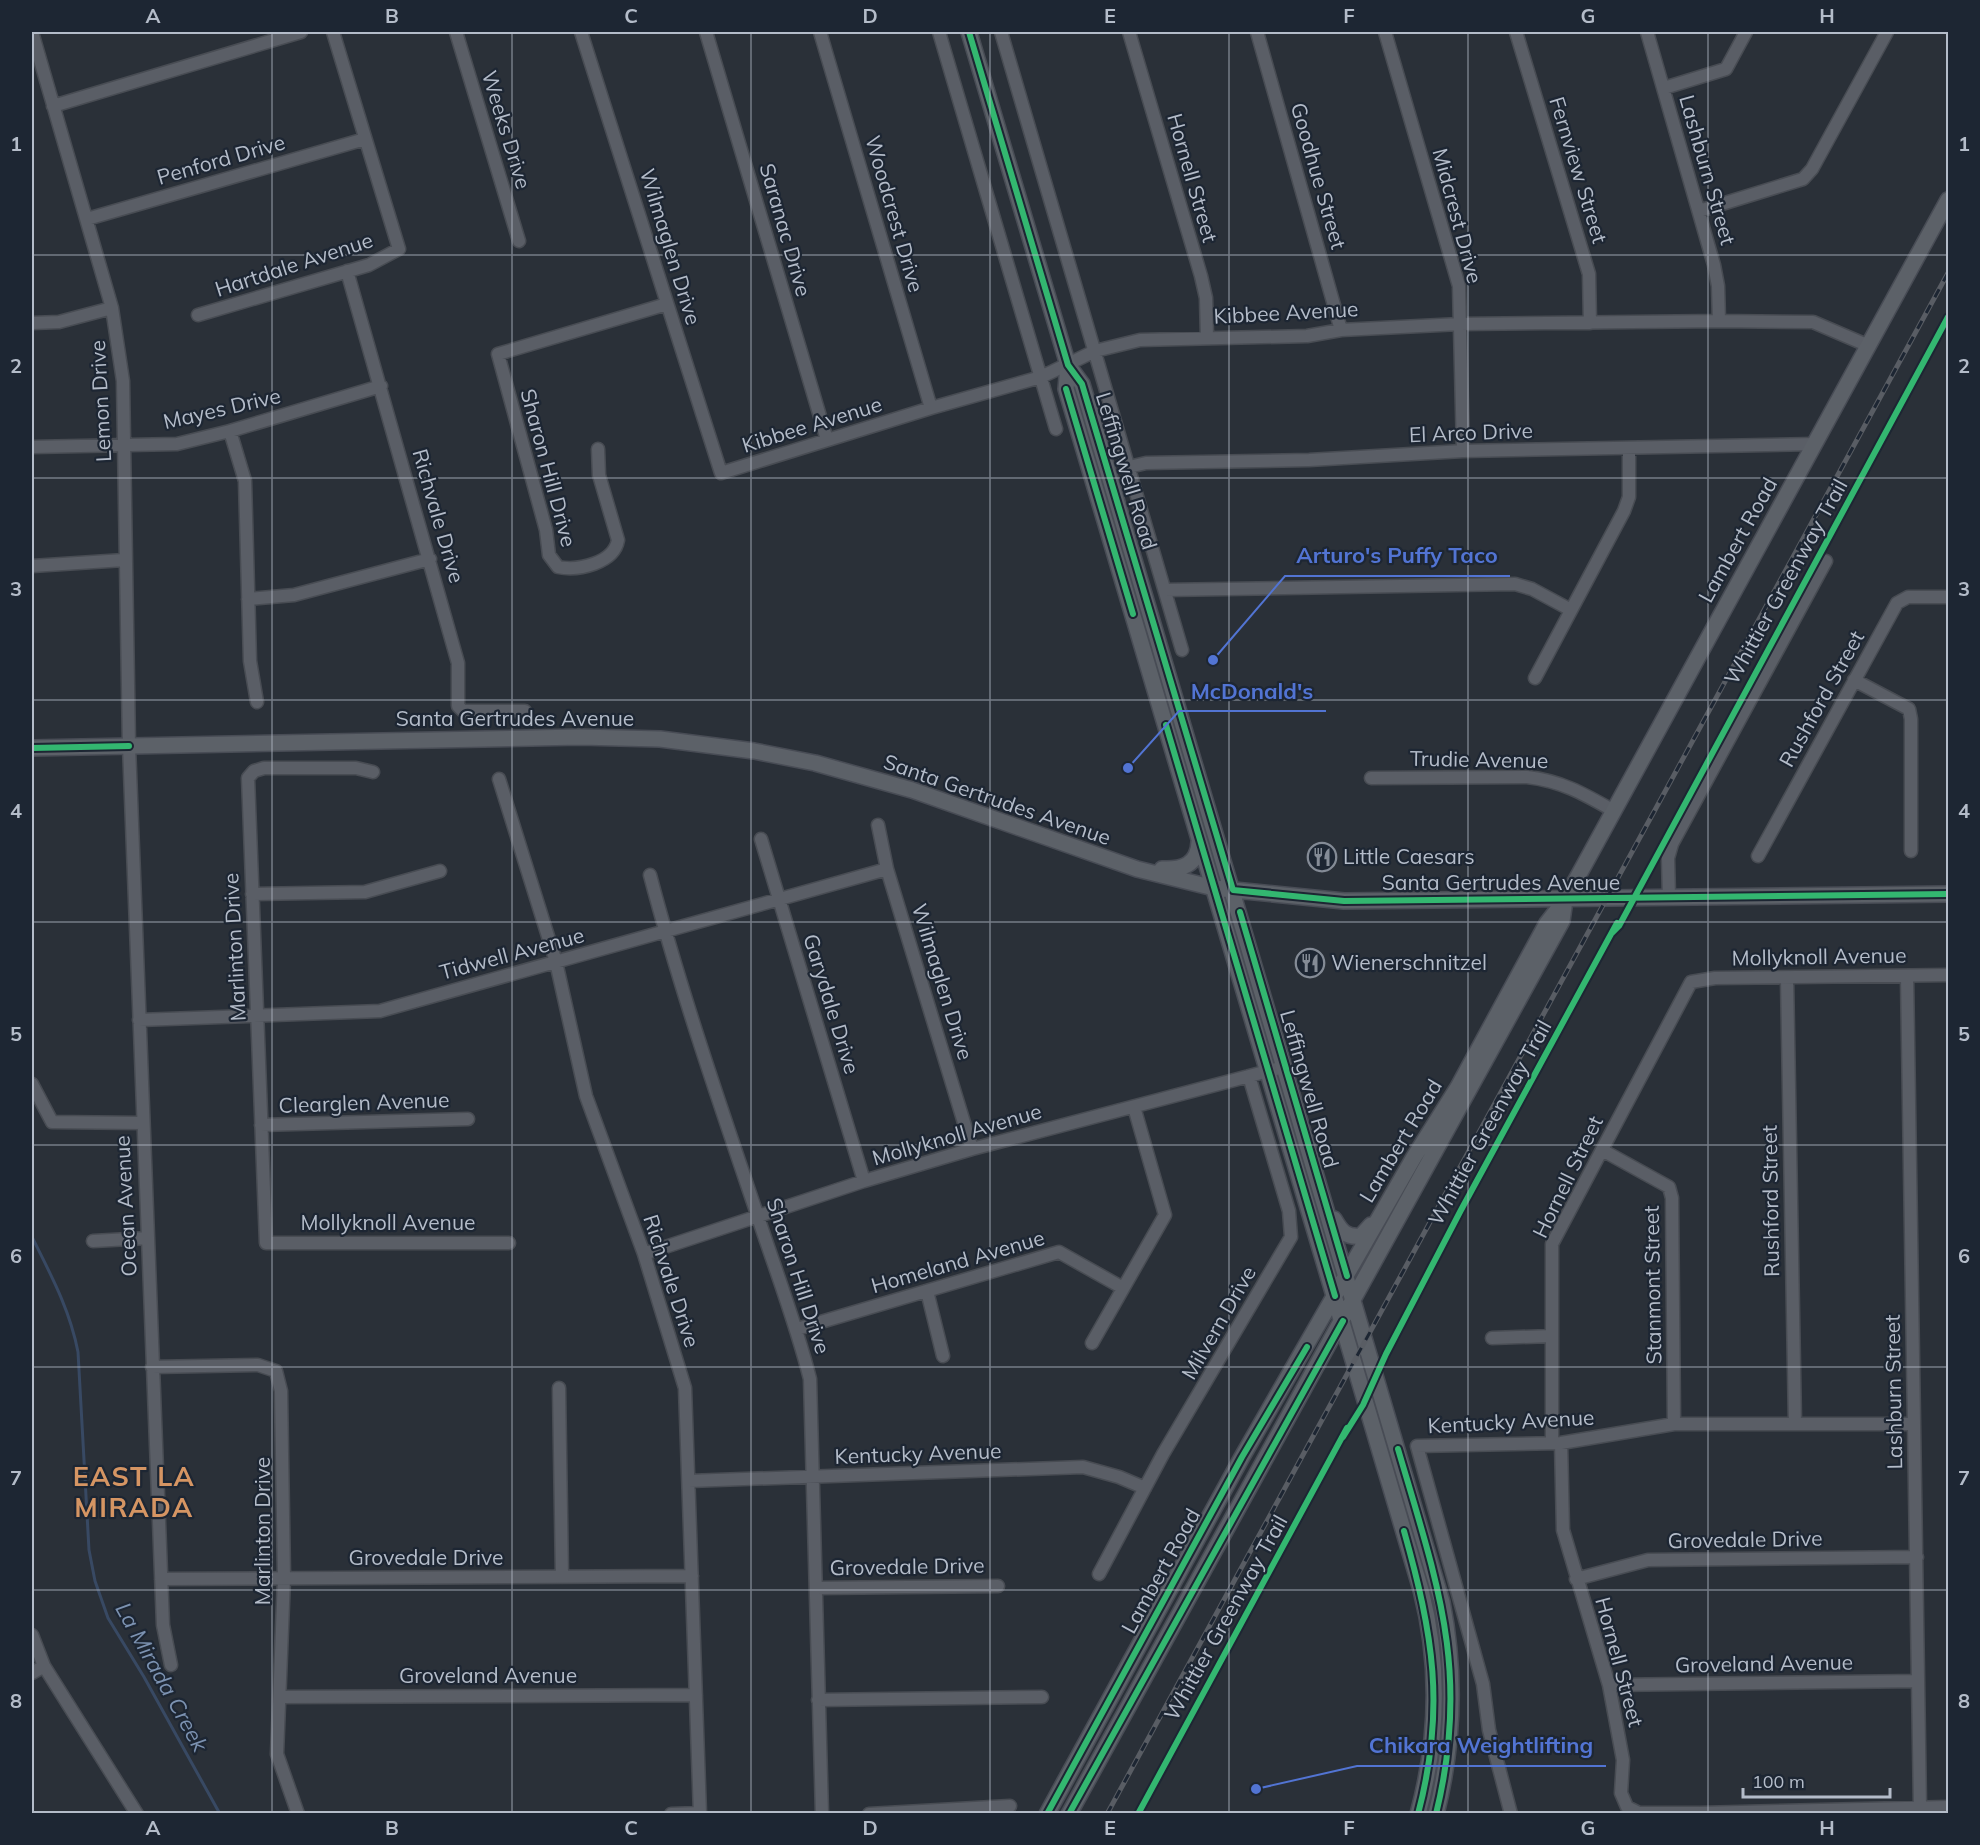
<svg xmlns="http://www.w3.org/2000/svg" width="1980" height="1845" font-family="Mulish,sans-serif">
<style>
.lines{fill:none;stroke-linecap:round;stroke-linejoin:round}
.stream{stroke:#384963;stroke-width:3}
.minor-casing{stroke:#484c53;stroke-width:15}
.major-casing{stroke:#484c55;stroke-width:18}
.minor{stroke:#5a5e66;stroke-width:12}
.major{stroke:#5c6168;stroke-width:15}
.rail-casing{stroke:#595d64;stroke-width:5}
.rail{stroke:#1d2633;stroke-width:3;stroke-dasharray:9;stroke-linecap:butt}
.cycleway-casing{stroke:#1d2633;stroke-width:10}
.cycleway{stroke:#33b770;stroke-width:6}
.grid{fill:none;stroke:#b4bcc9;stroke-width:1.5;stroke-opacity:0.55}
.labels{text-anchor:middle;stroke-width:4.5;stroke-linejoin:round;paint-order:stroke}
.street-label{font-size:21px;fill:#b4bcc9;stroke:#1d2633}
.poi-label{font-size:21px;fill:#b4bcc9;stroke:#1d2633;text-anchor:start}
.water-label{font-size:22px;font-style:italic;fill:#7c92b1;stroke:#1d2633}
.district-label{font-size:27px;font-weight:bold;letter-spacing:1.5px;fill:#d59563;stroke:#1d2633}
.leader{fill:none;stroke:#5274d3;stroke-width:2}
.callout-dot{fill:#5274d3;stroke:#1d2633;stroke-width:2}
.callout-label{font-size:22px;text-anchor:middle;font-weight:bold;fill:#5274d3;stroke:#1d2633;stroke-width:4.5;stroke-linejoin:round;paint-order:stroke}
.neatline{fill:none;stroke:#b4bcc9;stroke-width:2}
.grid-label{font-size:20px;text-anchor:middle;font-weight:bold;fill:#b4bcc9}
</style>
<rect width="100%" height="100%" fill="#2a3038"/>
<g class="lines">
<path class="stream" d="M32,1237C51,1275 70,1310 78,1352L89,1550L95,1581L108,1618L144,1677L220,1814"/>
<g class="minor-casing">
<path id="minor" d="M32,32L112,308L123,381L129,746L163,1625L171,1665
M456,32L519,241
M581,32L721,473L931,408L1041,377L1095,351L1140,340L1307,336L1341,330L1460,324L1719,321L1813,322L1869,346
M706,32L827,440
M820,32L931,408
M939,32L1056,429
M1001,32L1182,650
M1129,32L1201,276L1206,298L1207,337
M1257,32L1341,330
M1385,32L1459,286L1463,451
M1516,32L1589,274L1590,323
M1647,32L1714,265L1718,286L1719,321
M1664,88L1726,69L1746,32
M53,106L301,32
M1699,211L1803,179L1812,169L1887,32
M87,219L365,139
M347,271L458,663V706L463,711H525
M198,315L369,265L399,249L333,32
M32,323L59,322L112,308
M230,431L245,481L250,661L257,702
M32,447L177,444L230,431L381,386
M598,449L599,475L618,540C614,563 579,571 558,567L549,555L546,530L498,354L667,304
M1129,467L1146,463L1309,460L1463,451L1815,444
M32,566L124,560
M1165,590L1515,584L1532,589L1571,610
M248,599L294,595L430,559
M1535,678L1624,511L1629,497V448
M1854,680L1909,709L1911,719V851
M373,772L356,768H264L254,771L248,778L266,1243H509
M1371,778L1527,777C1562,781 1584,794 1614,811
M499,779L556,962L586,1096L644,1254L685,1388L700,1814
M878,825L887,869L972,1149
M761,839L864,1181
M1758,856L1897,603L1908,597H1948
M650,875C680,989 719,1102 757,1214C775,1269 796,1323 810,1379L822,1814
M252,894L365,892L440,871
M1669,898L1668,858L1672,844L1826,561
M1907,976L1920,1808
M1787,978L1795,1424
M139,1020L380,1011L887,869
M32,1084L52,1122L142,1123
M261,1125L468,1119
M1602,1150L1669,1187L1672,1198L1674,1424
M93,1241L148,1238
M644,1254L864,1181L972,1149L1276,1069
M927,1291L943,1356
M797,1329L1059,1252L1123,1288
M1492,1338L1552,1336
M1092,1343L1165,1215L1134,1107
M152,1367L258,1365L276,1371L281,1391L284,1578L277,1754L298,1814
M559,1388L562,1577
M1552,1442V1244L1691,982L1715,978L1948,975
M1561,1443L1563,1530L1609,1685L1623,1760L1621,1793L1627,1807L1639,1813H1699L1948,1807
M689,1481L1083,1467L1119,1477L1145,1488
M1099,1574L1163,1454L1291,1237L1289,1211L1249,1076
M161,1579L692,1576
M1576,1579L1648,1560L1917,1557
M816,1588L998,1586
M32,1635L44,1666L137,1814
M32,1673L44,1666
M1609,1685L1918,1681
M280,1697L696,1695
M818,1700L1042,1697
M671,1814L700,1813
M869,1814L1010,1806
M1511,1814L1489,1730L1483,1684L1417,1446L1561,1443L1674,1424H1914"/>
</g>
<g class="major-casing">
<path id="major" d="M969,32L1068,365L1066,389L1421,1590C1440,1664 1438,1740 1418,1814
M1068,365L1082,384L1442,1602C1456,1673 1454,1743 1436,1814
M32,748L580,737L660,739L754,751L815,763L912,790L1137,869L1214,888L1344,901L1948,894
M1162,869C1182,870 1198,865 1199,842
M1334,1219C1341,1231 1346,1238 1361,1236L1371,1225
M1047,1814L1242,1457L1414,1157L1458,1087L1547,923L1565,900L1948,200
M1069,1814L1562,921L1565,900"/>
</g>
<use href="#minor" class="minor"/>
<use href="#major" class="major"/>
<g class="rail-casing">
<path id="rail" d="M1107,1814L1948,273"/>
</g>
<use href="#rail" class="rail"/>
<g class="cycleway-casing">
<path id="cycleway" d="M969,32L1068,365L1082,384L1233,890L1344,901L1948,894
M1066,389L1133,614
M1166,725L1335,1296
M32,748L129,746
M1240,912L1347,1276
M1612,933L1619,926L1948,317
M1343,1437L1363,1405L1386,1354L1461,1210L1617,923
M1398,1449C1437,1582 1471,1672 1436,1814
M1404,1531C1433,1634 1446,1708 1418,1814
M1047,1814L1242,1457L1307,1347
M1069,1814L1343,1321
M1138,1814L1347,1428"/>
</g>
<use href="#cycleway" class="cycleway"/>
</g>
<path class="grid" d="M272,32V1814M512,32V1814M751,32V1814M990,32V1814M1229,32V1814M1468,32V1814M1708,32V1814M32,255H1948M32,478H1948M32,700H1948M32,922H1948M32,1145H1948M32,1367H1948M32,1590H1948"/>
<defs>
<g id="restaurant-ring" transform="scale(1.5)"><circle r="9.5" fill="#1d2633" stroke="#848b96" stroke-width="1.5"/><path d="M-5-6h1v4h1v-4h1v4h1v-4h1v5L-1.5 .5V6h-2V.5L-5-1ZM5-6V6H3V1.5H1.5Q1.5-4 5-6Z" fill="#848b96"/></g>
</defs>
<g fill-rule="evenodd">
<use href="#restaurant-ring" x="1322" y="857"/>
<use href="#restaurant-ring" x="1310" y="963"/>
</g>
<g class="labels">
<g class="street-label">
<text transform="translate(506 130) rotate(73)" y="7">Weeks Drive</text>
<text transform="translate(221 160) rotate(-16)" y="7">Penford Drive</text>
<text transform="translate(1578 170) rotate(73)" y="7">Fernview Street</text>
<text transform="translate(1707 170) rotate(74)" y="7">Lashburn Street</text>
<text transform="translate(1318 176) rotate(74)" y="7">Goodhue Street</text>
<text transform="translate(1192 178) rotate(74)" y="7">Hornell Street</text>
<text transform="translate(894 214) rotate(74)" y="7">Woodcrest Drive</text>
<text transform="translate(1457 216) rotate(75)" y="7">Midcrest Drive</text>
<text transform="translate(785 230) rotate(74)" y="7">Saranac Drive</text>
<text transform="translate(670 247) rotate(73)" y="7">Wilmaglen Drive</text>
<text transform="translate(294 265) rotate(-18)" y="7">Hartdale Avenue</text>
<text transform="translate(1286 313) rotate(-3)" y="7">Kibbee Avenue</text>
<text transform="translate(101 401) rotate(-93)" y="7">Lemon Drive</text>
<text transform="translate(222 409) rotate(-13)" y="7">Mayes Drive</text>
<text transform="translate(812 425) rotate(-17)" y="7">Kibbee Avenue</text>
<text transform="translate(1471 433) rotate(-2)" y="7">El Arco Drive</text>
<text transform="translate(548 468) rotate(75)" y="7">Sharon Hill Drive</text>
<text transform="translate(1126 471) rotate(73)" y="7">Leffingwell Road</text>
<text transform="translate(438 516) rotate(74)" y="7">Richvale Drive</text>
<text transform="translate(1738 540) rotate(-61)" y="7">Lambert Road</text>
<text transform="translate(1786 582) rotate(-61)" y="7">Whittier Greenway Trail</text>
<text transform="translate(1822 699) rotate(-61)" y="7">Rushford Street</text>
<text x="515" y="726">Santa Gertrudes Avenue</text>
<text transform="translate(1479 760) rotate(1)" y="7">Trudie Avenue</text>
<text transform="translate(997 800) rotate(19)" y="7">Santa Gertrudes Avenue</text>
<text x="1501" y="890">Santa Gertrudes Avenue</text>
<text transform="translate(235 947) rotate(-93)" y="7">Marlinton Drive</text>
<text transform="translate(512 954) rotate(-15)" y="7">Tidwell Avenue</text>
<text transform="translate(1819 957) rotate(-1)" y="7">Mollyknoll Avenue</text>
<text transform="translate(942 982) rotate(73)" y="7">Wilmaglen Drive</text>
<text transform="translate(831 1004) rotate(73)" y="7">Garydale Drive</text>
<text transform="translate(1309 1089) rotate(74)" y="7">Leffingwell Road</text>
<text transform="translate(364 1103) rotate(-2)" y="7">Clearglen Avenue</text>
<text transform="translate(1490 1123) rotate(-61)" y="7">Whittier Greenway Trail</text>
<text transform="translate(957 1135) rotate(-16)" y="7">Mollyknoll Avenue</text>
<text transform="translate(1401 1141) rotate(-59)" y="7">Lambert Road</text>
<text transform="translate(1568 1177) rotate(-64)" y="7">Hornell Street</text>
<text transform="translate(1771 1201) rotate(-91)" y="7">Rushford Street</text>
<text transform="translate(126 1206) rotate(-93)" y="7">Ocean Avenue</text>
<text x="388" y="1230">Mollyknoll Avenue</text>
<text transform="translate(958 1262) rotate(-16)" y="7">Homeland Avenue</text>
<text transform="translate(798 1276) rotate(72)" y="7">Sharon Hill Drive</text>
<text transform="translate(671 1281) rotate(72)" y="7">Richvale Drive</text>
<text transform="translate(1653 1285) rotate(-91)" y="7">Stanmont Street</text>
<text transform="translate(1219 1323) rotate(-60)" y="7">Milvern Drive</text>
<text transform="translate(1894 1392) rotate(-91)" y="7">Lashburn Street</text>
<text transform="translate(1511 1422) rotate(-3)" y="7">Kentucky Avenue</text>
<text transform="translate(918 1454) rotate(-2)" y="7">Kentucky Avenue</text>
<text transform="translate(263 1531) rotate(-90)" y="7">Marlinton Drive</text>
<text transform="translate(1745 1540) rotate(-1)" y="7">Grovedale Drive</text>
<text x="426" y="1565">Grovedale Drive</text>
<text transform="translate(907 1567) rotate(-1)" y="7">Grovedale Drive</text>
<text transform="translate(1161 1571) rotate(-61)" y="7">Lambert Road</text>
<text transform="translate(1226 1618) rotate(-61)" y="7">Whittier Greenway Trail</text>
<text transform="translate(1619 1662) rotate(75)" y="7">Hornell Street</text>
<text transform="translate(1764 1664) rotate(-1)" y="7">Groveland Avenue</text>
<text x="488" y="1683">Groveland Avenue</text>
</g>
<g class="poi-label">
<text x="1343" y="864">Little Caesars</text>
<text x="1331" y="970">Wienerschnitzel</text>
</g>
<g class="water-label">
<text transform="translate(162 1677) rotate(61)" y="8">La Mirada Creek</text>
</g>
<g class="district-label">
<text x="134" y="1486">EAST LA<tspan x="134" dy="31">MIRADA</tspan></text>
</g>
</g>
<path class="leader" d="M1213 660L1285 576H1510M1128 768L1179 711H1326M1256 1789L1357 1766H1606"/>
<g class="callout-dot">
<circle cx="1213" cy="660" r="6"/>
<circle cx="1128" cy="768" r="6"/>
<circle cx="1256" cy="1789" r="6"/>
</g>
<g class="callout-label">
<text x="1397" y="563">Arturo's Puffy Taco</text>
<text x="1252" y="699">McDonald's</text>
<text x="1481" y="1753">Chikara Weightlifting</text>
</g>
<rect width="1980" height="1845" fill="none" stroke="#1d2633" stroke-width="66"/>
<path d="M1743 1788v9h147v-9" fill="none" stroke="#b4bcc9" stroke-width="3"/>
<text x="1752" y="1788" font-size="18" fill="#b4bcc9" stroke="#1d2633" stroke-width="4.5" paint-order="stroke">100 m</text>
<rect x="33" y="33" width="1914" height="1779" class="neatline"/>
<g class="grid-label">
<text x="153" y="23">A</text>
<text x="392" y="23">B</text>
<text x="631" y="23">C</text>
<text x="870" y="23">D</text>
<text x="1110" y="23">E</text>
<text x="1349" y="23">F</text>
<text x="1588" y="23">G</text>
<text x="1827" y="23">H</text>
<text x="16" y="151">1</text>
<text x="1964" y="151">1</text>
<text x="16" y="373">2</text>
<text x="1964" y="373">2</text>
<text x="16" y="596">3</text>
<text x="1964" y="596">3</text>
<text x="16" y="818">4</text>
<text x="1964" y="818">4</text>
<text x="16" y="1041">5</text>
<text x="1964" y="1041">5</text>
<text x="16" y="1263">6</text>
<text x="1964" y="1263">6</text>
<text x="16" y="1485">7</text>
<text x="1964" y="1485">7</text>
<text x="16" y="1708">8</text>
<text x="1964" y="1708">8</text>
<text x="153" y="1835">A</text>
<text x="392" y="1835">B</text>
<text x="631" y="1835">C</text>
<text x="870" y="1835">D</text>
<text x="1110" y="1835">E</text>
<text x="1349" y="1835">F</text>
<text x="1588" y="1835">G</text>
<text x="1827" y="1835">H</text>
</g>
</svg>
